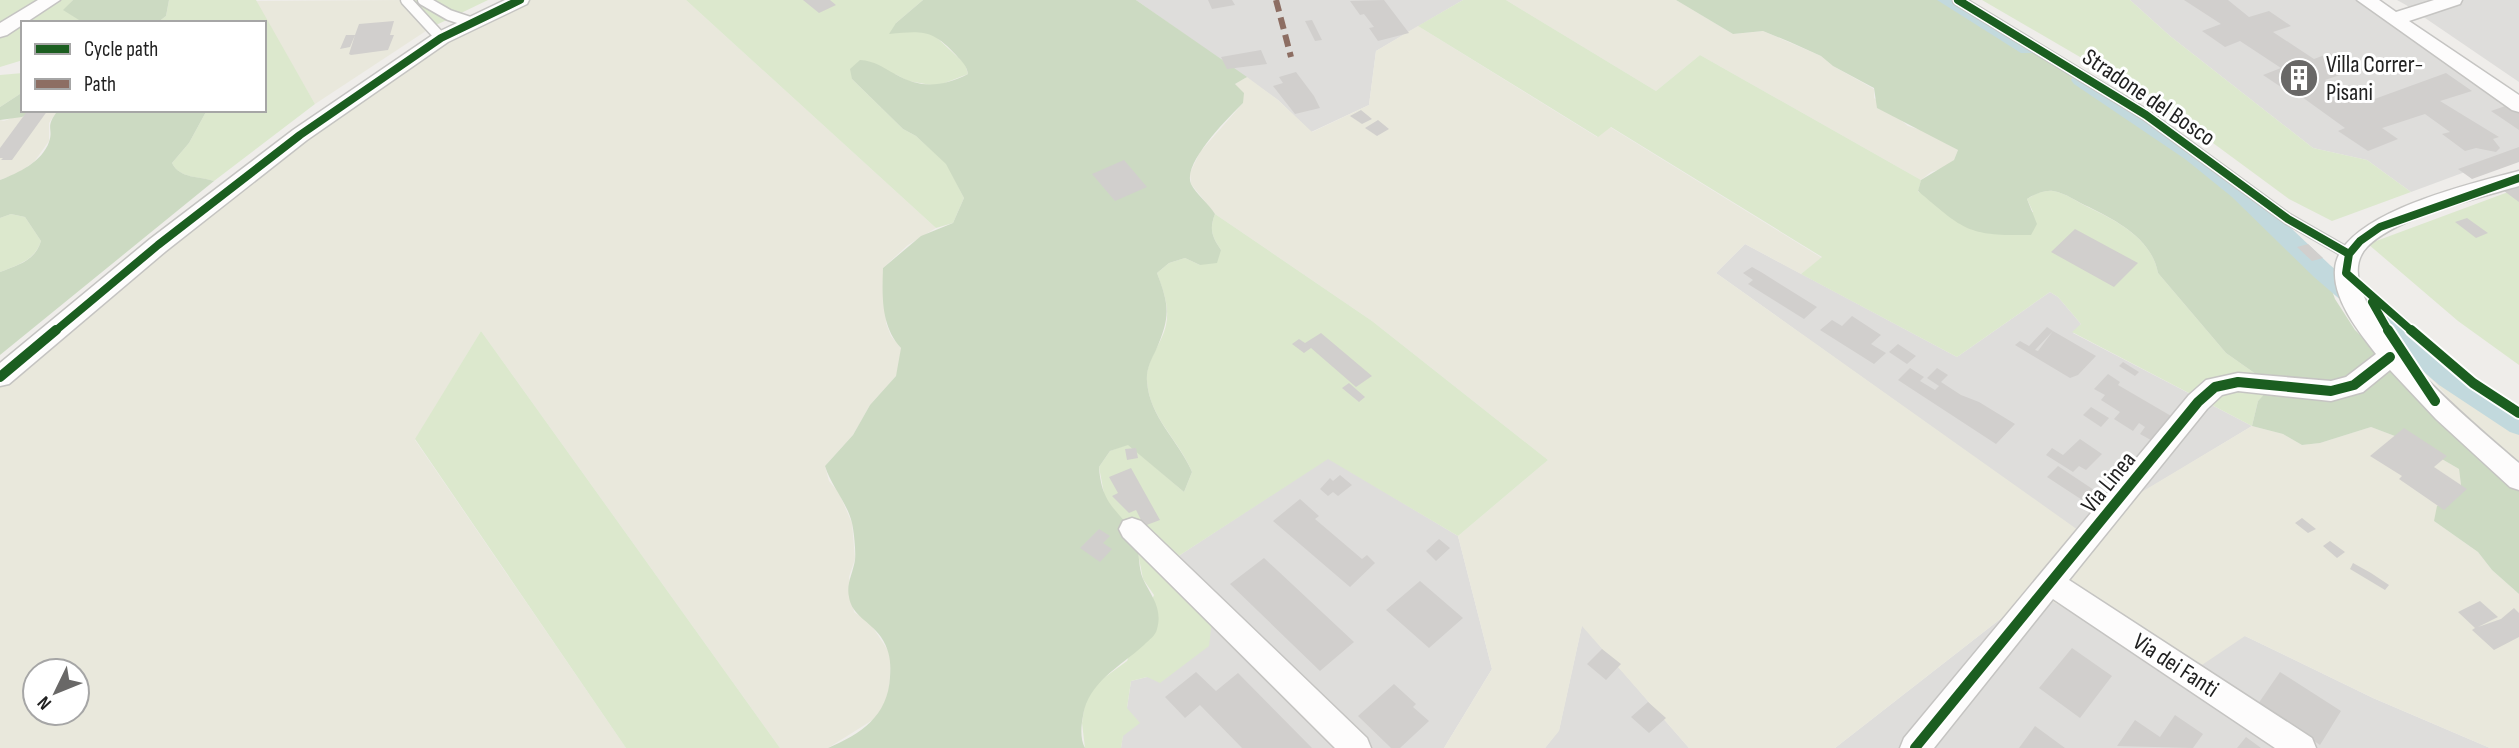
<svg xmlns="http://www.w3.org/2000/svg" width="2519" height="748" font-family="'Sofia Sans Condensed',sans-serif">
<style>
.residential{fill:#dedddb}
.farmland{fill:#e9e8dc;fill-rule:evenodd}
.grass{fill:#dce8cd}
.forest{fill:#ccdac2}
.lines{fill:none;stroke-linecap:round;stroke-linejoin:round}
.canal{fill:#c2d9dd;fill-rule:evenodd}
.building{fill:#d1cfcd}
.lane-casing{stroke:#c5c4c2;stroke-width:13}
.street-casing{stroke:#c5c4c2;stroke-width:3}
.lane{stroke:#fdfcfc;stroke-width:10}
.street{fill:#fdfcfc;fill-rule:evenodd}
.quiet{stroke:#8d6e63;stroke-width:6;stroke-dasharray:12 6;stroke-linecap:butt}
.cycleway-far1-casing{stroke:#fff;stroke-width:11}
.cycleway-casing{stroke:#fff;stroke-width:14}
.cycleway-far1{stroke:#1b5e20;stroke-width:8}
.cycleway{stroke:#1b5e20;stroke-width:10}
.labels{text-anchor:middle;stroke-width:6;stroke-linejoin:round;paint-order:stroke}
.poi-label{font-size:24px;fill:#212121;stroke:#fff;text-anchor:start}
.street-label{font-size:24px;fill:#212121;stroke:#fff}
</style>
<rect width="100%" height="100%" fill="#efedea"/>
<path class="residential" d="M1136,0H1463L1376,51L1369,105L1311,132L1278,100Z
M2130,0H2361L2519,107V152L2411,192L2367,160L2313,148L2170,36Z
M2397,0H2519V82L2406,5Z
M1745,244L1957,357L2050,292L2058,297L2081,324L2073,333L2252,426L2078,531L1716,273Z
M1328,458L1458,536L1492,669L1444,748H1121L1131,681L1147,677L1177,557Z
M2035,592L2245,636L2373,698L2490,748H1835Z
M1582,625L1689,748H1545L1559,730Z"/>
<path class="farmland" d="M408,0L432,27L315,104L255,1Z
M524,0H686L936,228L908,245L883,268L886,323L891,336L901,348V362L896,376L870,405L853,435L825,466L829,481L839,493L852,523L855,559L849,577L854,612L870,623L891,655L889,695L879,716L828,748H780L481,331L415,440L626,748H0V383L292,145L432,46ZM35,671H77V713H35Z
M1506,0H1676L1733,34L1763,31L1821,56L1833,66L1874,89V98L1908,126L1924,131L1958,150L1954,160L1944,168L1931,172L1921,180L1700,55L1656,91Z
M1418,26L1597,137L1610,127L1822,258L1801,274L1745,244L1716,273L2078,530L2252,426L2283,434L2302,445L2320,443L2371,427L2416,444L2459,469L2461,485L2434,521L2478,552L2492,570L2519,594V748H2490L2373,698L2245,636L2187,675L2035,592L1835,748H1689L1582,626L1559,731L1545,748H1444L1492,669L1458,536L1548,460L1372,321L1215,214L1191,184L1190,173L1200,152L1243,103L1235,84L1247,77L1278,100L1312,132L1369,105L1376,51Z
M33,110H58L49,123V141L34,162L18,173L0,180V120L4,121Z
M2418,363L2519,429V467L2458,409Z"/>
<path class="grass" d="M0,0H73L64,10L80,20L79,23H23V60L0,67Z
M169,0H256L315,104L214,181C198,176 180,179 172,163L189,143L207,110H264V23H157L166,16Z
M408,0H488L432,27Z
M686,0H923L896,23L933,34L965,64L968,74L937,86L908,81L895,74L852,79L903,129L916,136L947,164L964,198L953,223L936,228Z
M1463,0H1506L1656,91L1700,55L1921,180L1918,192L2033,212L2027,199C2035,194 2043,190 2053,191C2066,193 2077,202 2088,207C2117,221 2152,239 2158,273L2226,353L2260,377L2267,391L2258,401L2252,426L2072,332L2081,324L2058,297L2050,292L1957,357L1801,274L1822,257L1611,127L1598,137L1418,26Z
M1982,0H2130L2170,36L2313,148L2367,160L2411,192L2332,221L2289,199L2194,129L2116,78Z
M23,73V92L0,107V75Z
M2519,188V365L2458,321L2368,244Z
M11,214L25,217L41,241C35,260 18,265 0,272V218Z
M1215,214L1372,321L1548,460L1458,536L1328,459L1177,557L1212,621L1209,646L1160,683L1147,677L1131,681L1127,708L1140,723L1123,736L1121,748H1085L1082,723L1085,703L1097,683L1127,661L1154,595L1143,579L1136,543L1105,499L1099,467L1110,451L1128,444L1184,492L1192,472C1179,440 1149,417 1147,381C1145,361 1162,344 1166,325C1170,307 1163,290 1157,273L1169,263L1185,258L1200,265L1221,250C1212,237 1209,229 1215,214Z
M481,331L780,748H626L415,439Z"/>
<path class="forest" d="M73,0H169L166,16L157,23H79V20L63,10Z
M923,0H1136L1247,77L1235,84L1244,93L1243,103C1229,117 1182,163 1191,184C1196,194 1209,204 1215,214C1209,229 1212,237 1221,250L1217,263L1200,265L1185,258L1169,263L1157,273C1170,307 1170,317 1156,350C1151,360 1146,370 1147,381C1149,417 1179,441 1192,472L1184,492L1128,445L1110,451L1099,467C1102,512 1124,509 1136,542C1140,554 1138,567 1143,579C1151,596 1163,608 1157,629C1156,635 1149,640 1144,645C1120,667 1088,682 1083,716C1081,726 1080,739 1085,748H828C861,734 888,716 890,677C891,661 890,651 881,637C870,621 852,616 849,597C846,584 853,573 855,560C856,551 854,532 852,523C847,502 831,486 825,466L853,435L870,405L896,376L901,348C881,326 882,297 883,268L921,236L953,223L964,198L946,164L916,136L903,129L852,79L850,69L860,60C875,61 882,67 895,74C921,89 942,87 968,74C966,64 962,62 956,55C932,29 922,31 889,34L896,23Z
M1676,0H1949L2098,88L2173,137L2246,195L2260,219L2330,285L2335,299L2355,330L2519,488V594L2492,570L2478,552L2434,521L2437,506L2452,497L2461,485L2459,469L2416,444L2371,427L2320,443L2302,445L2283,434L2252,426L2258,401L2267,391L2260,377L2226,353L2158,273C2152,239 2117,221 2089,207C2077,202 2066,193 2053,191C2044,190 2035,194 2027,199L2037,224L2031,235C1968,236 1965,231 1918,191L1921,180L1954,160L1958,150L1877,108L1874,88L1833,66L1821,56L1790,42L1763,31L1733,34Z
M23,92V110H33L22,117L0,120V107Z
M58,110H207L189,143L172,163C180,179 199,176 214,181L0,355V272C18,265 35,261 41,241L25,217L11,214L0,218V180C18,173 42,162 49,142C54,127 44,129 58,110Z"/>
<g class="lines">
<path class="canal" d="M1937,0H1960L2035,45L2038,49L2035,53H2021Z
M2081,74L2088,76L2201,149L2248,187L2330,265L2457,371L2519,412V435L2510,432L2439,385L2314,277L2232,197L2185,159L2074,84L2071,80L2074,76Z"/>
</g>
<path class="building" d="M803,0H830L836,5L819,13Z
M1208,0H1232L1235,5L1212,9Z
M1384,0L1409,33L1378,41L1369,28L1374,27L1364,14L1360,15L1350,1Z
M2184,0H2228L2249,17L2269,11L2291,26L2273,32L2314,59L2330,53L2355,70L2325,80L2359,100L2369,101L2446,73L2472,91L2440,101L2499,137L2493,139L2500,148L2496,152L2476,148L2465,151L2442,134L2450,132L2425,114L2382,128L2398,139L2368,151L2338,131L2345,128L2291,89L2287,91L2263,75L2281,68L2240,41L2225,47L2202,31L2221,24Z
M1312,20L1322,40L1315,41L1305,21Z
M394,21L390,35H394L388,50L351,55L349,54L355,35L350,47L340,49L346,35H355L359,24Z
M1261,50L1267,64L1227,69L1221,57Z
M1296,72L1314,96L1320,108L1295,114L1273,86L1283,83L1279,77Z
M2511,104L2519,109V130L2491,111Z
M28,110H48L12,160H1L3,158H0V148Z
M1361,110L1372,119L1362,124L1350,116Z
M1378,120L1389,129L1377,136L1365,128Z
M2519,147V162L2472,179L2458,169Z
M1124,160L1147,187L1115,201L1092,174Z
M2519,186V202L2504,191Z
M2467,218L2488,233L2476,238L2455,222Z
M2075,229L2138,263L2114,287L2051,252Z
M2308,244L2323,258L2312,261L2297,247Z
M1752,267L1761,272L1817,307L1804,319L1748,284L1753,280L1743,273Z
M1852,316L1881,335L1871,344L1886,353L1874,364L1820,330L1832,320L1842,326Z
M2047,327L2053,331L2035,350L2038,351L2053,331L2096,356L2078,375L2070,378L2015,345L2020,341L2029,346Z
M1321,333L1372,376L1356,387L1311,348L1304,353L1292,344L1299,339L1305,343Z
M1898,344L1916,356L1907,364L1889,352Z
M2123,362L2139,372L2135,376L2119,366Z
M1910,368L1924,377L1920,381L1935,390L1939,386L1927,378L1937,368L1948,375L1941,382L1961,395L1979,402L2015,424L1996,444L1898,380Z
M2108,374L2120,382L2118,385L2178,420L2158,444L2140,434L2145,427L2139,423L2133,431L2114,419L2120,412L2101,400L2105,395L2094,389Z
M1349,383L1365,397L1359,402L1342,388Z
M2091,407L2109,418L2101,427L2083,415Z
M2404,428L2447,456L2434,467L2467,489L2444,510L2399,479L2402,476L2370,456Z
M2080,439L2102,454L2086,470L2079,466L2073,472L2046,455L2052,448L2063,455Z
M1136,448L1138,458L1127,460L1125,449Z
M2058,466L2106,498L2096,509L2047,477Z
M1131,468L1160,520L1144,526L1136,510L1129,513L1112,496L1118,493L1109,477Z
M1340,475L1352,485L1338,496L1333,492L1328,496L1320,489L1330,478L1333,481Z
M1300,499L1319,516L1315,519L1362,559L1367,555L1375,563L1350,587L1273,521Z
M2302,518L2316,529L2308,533L2295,523Z
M1099,529L1110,536L1103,543L1112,549L1100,562L1080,548Z
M1439,539L1450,548L1436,561L1426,551Z
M2330,541L2345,552L2337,558L2323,546Z
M1264,558L1354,642L1320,671L1230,584Z
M2353,563L2371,573L2389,585L2385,590L2350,569Z
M1420,581L1463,618L1429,648L1386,610Z
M2480,601L2498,617L2478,627L2501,619L2514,608L2519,613V637L2494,650L2472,630L2475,628L2458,612Z
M2072,648L2112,676L2080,718L2039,688Z
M1602,649L1621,664L1606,680L1587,664Z
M1196,672L1216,691L1238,673L1312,748H1242L1200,705L1185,718L1165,697Z
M2280,672L2341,711L2320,745L2258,704Z
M1394,684L1416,704L1413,707L1429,721L1400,748H1391L1358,716Z
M1648,702L1666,718L1649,733L1631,717Z
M2175,715L2203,734L2193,748L2117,746L2135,720L2160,737Z
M2035,726L2065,748H2019Z
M2246,737L2261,748H2237Z"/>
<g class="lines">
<g class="lane-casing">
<path id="lane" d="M406,0L441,38
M423,0L449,15L473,23
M1958,0L2146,115L2288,219L2349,254"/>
</g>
<g class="street-casing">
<path id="street" d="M38,0H60L7,35L0,37V23Z
M505,0H529L527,4L448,42L307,140L166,251L9,384L0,386V363L150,239L293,130L434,34Z
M2357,0H2379L2396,12L2434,0H2462L2460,4L2409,21L2519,95V112L2512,110Z
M2519,171V186C2478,198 2396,217 2367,247C2317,299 2484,432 2519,463V490L2510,487L2436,419L2390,370L2363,392L2331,401L2238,391L2222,395L2207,409L2069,580L2312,738L2316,748H2275L2053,599L1934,748H1900L1904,738L2189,395L2206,380L2238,373L2331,381L2346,377L2376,354C2359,332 2333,300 2335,270C2337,214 2474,183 2519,171Z
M1132,518L1141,521L1367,738L1371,748H1335L1123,537L1119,529L1123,521Z"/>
</g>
<use href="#lane" class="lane"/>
<use href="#street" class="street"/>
<path class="quiet" d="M1276,0L1291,57"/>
<g class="cycleway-far1-casing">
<path id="cycleway-far1" d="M1958,0L2146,115L2288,219L2349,254
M2349,254L2346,273L2413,332
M2349,254L2360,241L2380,227L2519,178
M2372,302L2389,332
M54,332L158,245L300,135L441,38L520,0"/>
</g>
<g class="cycleway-casing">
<path id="cycleway" d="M2388,330L2435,401
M2411,330L2473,383L2519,413
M0,377L56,330
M1915,748L2198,402L2215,387L2238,382L2331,391L2354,385L2390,357"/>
</g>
<use href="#cycleway-far1" class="cycleway-far1"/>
<use href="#cycleway" class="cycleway"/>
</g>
<defs>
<g id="building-disc" transform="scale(2.0125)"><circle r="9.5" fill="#696867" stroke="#fff"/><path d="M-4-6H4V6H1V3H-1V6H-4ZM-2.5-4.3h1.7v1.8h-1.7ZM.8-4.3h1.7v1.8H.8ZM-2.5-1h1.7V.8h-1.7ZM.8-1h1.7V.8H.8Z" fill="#fff"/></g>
</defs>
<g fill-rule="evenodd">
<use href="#building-disc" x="2299" y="78"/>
</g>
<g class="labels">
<g class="poi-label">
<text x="2326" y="72">Villa Correr-<tspan x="2326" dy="28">Pisani</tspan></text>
</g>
<g class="street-label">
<text transform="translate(2149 97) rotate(34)" y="8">Stradone del Bosco</text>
<text transform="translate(2108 482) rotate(-51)" y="8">Via Linea</text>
<text transform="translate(2176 665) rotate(33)" y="8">Via dei Fanti</text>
</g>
</g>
<rect x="21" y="21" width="245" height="91" fill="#ffffff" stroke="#a6a6a6" stroke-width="2"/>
<rect x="35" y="44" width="35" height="10" fill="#1b5e20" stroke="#a6a6a6" stroke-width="2"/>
<text x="84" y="56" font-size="21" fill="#212121">Cycle path</text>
<rect x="35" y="79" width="35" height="10" fill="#8d6e63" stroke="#a6a6a6" stroke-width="2"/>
<text x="84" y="91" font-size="21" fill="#212121">Path</text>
<g transform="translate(56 692) rotate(227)"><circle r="33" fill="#ffffff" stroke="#a6a6a6" stroke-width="2"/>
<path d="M0-5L12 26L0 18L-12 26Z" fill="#696867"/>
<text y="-10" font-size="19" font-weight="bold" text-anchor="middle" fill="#212121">N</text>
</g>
</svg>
